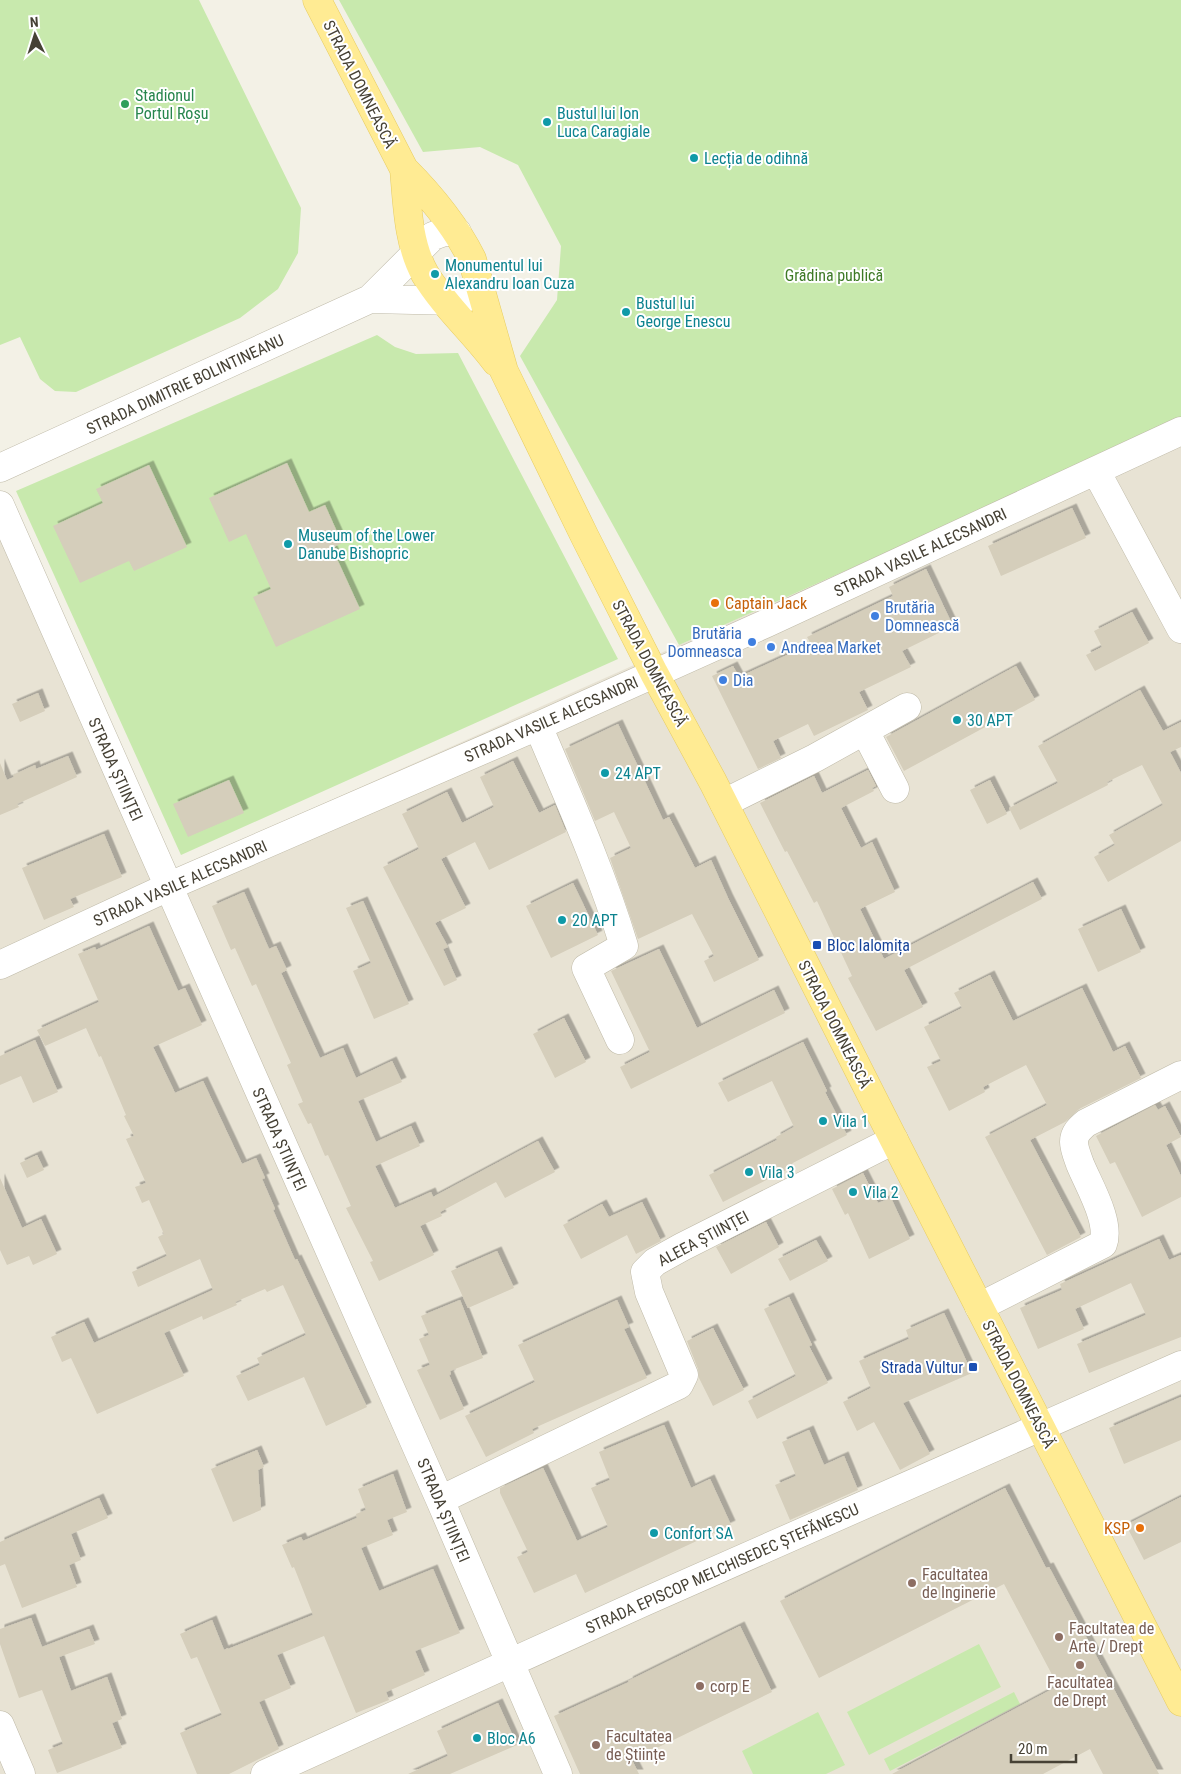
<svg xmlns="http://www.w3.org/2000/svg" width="1181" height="1774" font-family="'Roboto Condensed',sans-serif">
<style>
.residential{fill:#e8e3d4}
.green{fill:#c8e9ad}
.building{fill:#d5cebb;filter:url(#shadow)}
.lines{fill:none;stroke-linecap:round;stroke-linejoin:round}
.minor-casing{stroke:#bfbaa8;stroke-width:29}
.major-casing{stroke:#e7cc60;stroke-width:29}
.minor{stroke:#fff;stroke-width:28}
.major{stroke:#ffeb93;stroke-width:28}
.leisure-dot{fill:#2e9e5b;stroke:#fff;stroke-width:2}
.culture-dot{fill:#0f9aa8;stroke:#fff;stroke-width:2}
.food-dot{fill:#e8710a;stroke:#fff;stroke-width:2}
.shop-dot{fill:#3f7fe0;stroke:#fff;stroke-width:2}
.transit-dot{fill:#1a4fb4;stroke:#fff;stroke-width:2}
.education-dot{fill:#8d6e63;stroke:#fff;stroke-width:2}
.labels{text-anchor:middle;stroke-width:4;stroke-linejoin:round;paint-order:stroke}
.street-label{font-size:16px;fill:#464135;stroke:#fff}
.leisure-label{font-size:16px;fill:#27864d;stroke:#fff;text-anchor:start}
.culture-label{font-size:16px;fill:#0d838f;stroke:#fff;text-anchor:start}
.park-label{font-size:16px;fill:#3e7a26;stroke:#fff}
.food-label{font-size:16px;fill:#c56008;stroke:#fff;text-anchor:start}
.shop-label{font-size:16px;fill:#366cbe;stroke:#fff;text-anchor:start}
.transit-label{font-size:16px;fill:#164399;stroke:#fff;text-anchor:start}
.education-label{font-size:16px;fill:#785e54;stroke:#fff;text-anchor:start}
</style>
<defs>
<filter id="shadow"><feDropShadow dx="4.5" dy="-4.5" stdDeviation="0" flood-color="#0004"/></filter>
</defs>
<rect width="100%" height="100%" fill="#f3f1e6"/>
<path class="residential" d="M1181,421V1774H0V517L159,877Z"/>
<path class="green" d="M0,0H199L301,208L298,253L278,289L240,318L76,392L55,391L40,379L20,337L0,345Z
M339,0H1181V421L679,645L520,356L557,300L561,246L518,165L480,147L423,152Z
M377,335L395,347L416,354L458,353L618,659L181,855L16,491Z
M979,1644L1001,1687L869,1755L847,1712Z
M1014,1692L1020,1704L890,1771L884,1759Z
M818,1712L845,1765L826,1774H753L742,1751Z"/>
<path class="building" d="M287,463L309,512L325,505L342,543L332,548L360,609L276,647L253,597L271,589L246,534L229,542L209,498Z
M149,465L187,547L134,571L129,561L80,583L53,526L103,503L96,489Z
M1072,508L1086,538L1001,576L988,546Z
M926,569L953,626L902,651L911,667L859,692L868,710L814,736L808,724L773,741L781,758L758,769L712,676L733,666L739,677L811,644L807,637L893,596L889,587Z
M1132,612L1149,643L1095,671L1086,655L1102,647L1094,631Z
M1016,666L1035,700L904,771L886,737Z
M1140,690L1163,731L1181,722V747L1170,752L1181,773V841L1108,882L1094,857L1115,845L1109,835L1163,805L1142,765L1107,782L1108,785L1020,830L1009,808L1058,783L1038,746Z
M38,693L45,711L20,722L12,704Z
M618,724L663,820L669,817L695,868L711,860L728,898L759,960L714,982L704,961L714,956L692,914L638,939L610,858L631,848L614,812L595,821L565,749Z
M68,756L77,777L17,804L19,807L0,815V763L7,780L14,777L13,775L35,765L36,769Z
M513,761L539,813L555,805L566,832L489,870L475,842L441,859L466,908L435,923L448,947L443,949L457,980L444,986L383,867L419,849L402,814L447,792L462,823L494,807L480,777Z
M868,770L876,786L872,788L874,791L841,808L861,848L872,842L895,892L860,909L884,959L1033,882L1042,899L904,970L923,1007L876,1031L848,978L852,976L817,901L814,903L787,851L785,852L760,803L814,776L822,793Z
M229,780L244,813L188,837L173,804Z
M990,780L1007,814L987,824L970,790Z
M104,834L122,877L70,899L74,907L44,920L22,868Z
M573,883L598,935L551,958L526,906Z
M244,892L269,949L276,946L287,970L281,973L320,1058L343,1048L356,1078L392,1061L402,1082L358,1101L376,1142L411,1126L420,1146L375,1166L395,1208L431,1192L433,1197L538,1141L555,1172L505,1198L496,1182L440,1212L442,1216L420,1226L434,1255L379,1281L370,1262L373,1261L346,1208L351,1206L328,1155L325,1156L311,1123L308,1124L298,1104L303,1102L287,1065L291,1063L256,984L252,986L235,948L231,950L212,906Z
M363,901L409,1004L374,1019L353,971L371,963L346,908Z
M1121,909L1141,952L1098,972L1078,929Z
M149,926L178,991L185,988L202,1025L153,1047L175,1093L203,1081L242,1164L256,1158L265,1178L262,1179L275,1209L273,1210L295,1260L297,1259L367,1407L326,1426L304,1377L248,1401L236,1376L260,1365L257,1358L306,1335L283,1285L267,1292L265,1289L235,1302L237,1305L203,1320L202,1316L164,1333L184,1376L97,1414L71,1358L62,1362L51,1337L84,1322L94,1343L213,1290L200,1259L138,1287L132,1272L167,1256L158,1237L164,1234L149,1200L142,1203L135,1187L146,1183L126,1139L134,1136L124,1116L126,1115L101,1056L99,1057L86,1028L45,1046L37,1030L99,1002L78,954L95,947L96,950Z
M659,949L697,1028L774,990L785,1013L631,1089L620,1067L650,1052L611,971Z
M990,975L1013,1021L1082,988L1113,1052L1125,1046L1141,1078L1079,1109L1065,1122L1030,1140L1081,1237L1047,1255L985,1137L1047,1105L1026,1065L983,1087L985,1092L949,1111L927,1067L941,1061L924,1027L962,1008L954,993Z
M564,1018L586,1062L555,1078L533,1034Z
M35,1040L58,1092L33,1103L21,1076L0,1085V1056Z
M803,1042L827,1091L825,1092L847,1135L787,1166L788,1169L723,1202L709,1175L777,1140L776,1137L794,1127L772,1081L728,1102L718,1083Z
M1155,1105L1158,1110L1165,1106L1181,1137L1166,1145L1181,1176V1197L1142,1217L1115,1162L1110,1164L1096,1136Z
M37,1155L44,1170L27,1178L20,1163Z
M863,1173L878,1203L891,1198L910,1239L869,1259L848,1213L845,1215L832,1189Z
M0,1178L22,1228L41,1219L57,1254L33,1265L29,1256L7,1265L0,1250Z
M642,1202L661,1241L636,1254L627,1235L581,1259L563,1225L602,1204L609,1217Z
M766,1222L779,1247L731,1274L716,1247Z
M1159,1239L1169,1260L1181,1255V1337L1089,1373L1077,1344L1146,1315L1131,1283L1075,1309L1084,1329L1038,1349L1020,1308L1062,1290L1060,1284Z
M816,1240L828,1261L790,1281L778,1259Z
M497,1251L514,1288L468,1308L451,1271Z
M789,1297L812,1345L809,1346L828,1383L757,1419L748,1401L796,1376L764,1309Z
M460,1300L483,1358L450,1371L451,1374L449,1375L464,1409L440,1420L417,1370L430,1365L419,1339L429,1335L421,1316Z
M617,1300L629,1327L624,1329L647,1378L532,1429L534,1433L486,1457L465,1416L535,1382L518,1345Z
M944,1313L972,1373L903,1403L930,1454L900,1470L874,1422L857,1431L843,1402L871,1388L859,1361L909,1339L906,1330Z
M713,1328L744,1390L713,1406L699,1378L698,1369L687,1341Z
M1181,1397V1440L1124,1464L1109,1428Z
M664,1425L691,1488L710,1479L731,1525L585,1593L576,1574L534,1593L517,1557L528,1552L500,1493V1488L543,1468L577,1541L608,1527L591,1488L610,1480L599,1452Z
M809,1430L824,1465L844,1456L858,1490L790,1520L775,1485L796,1476L782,1442Z
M257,1450L264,1467L258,1470L261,1510L233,1522L211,1469Z
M393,1474L407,1512L387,1520L393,1535L361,1548L379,1591L433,1569L460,1633L415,1651L425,1675L386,1692L389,1700L356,1713L324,1636L277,1655L291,1688L259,1702L279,1749L229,1774H197L180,1733L222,1715L197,1657L191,1659L180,1634L212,1620L224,1650L228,1648V1649L313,1615L294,1567L292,1568L282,1545L301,1537L303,1541L357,1518L356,1514L366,1510L358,1489Z
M1005,1488L1046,1568L1049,1567L1159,1774H1103L1090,1749L1043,1774H892L1058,1686L1004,1584L819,1678L780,1601Z
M1181,1497V1542L1144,1560L1126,1525Z
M99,1498L108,1518L71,1534L81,1560L69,1565L77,1587L22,1608L5,1564L0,1566V1542Z
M31,1618L42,1647L89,1629L95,1644L59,1657L71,1691L107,1677L122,1719L112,1723L122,1748L57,1773L48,1750L63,1744L42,1690L19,1698L0,1644V1629Z
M740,1626L772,1692L632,1760L639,1774H580L554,1716L629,1682L628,1681Z
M498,1703L517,1745L450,1774H408L448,1756L437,1731Z"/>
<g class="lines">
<g class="minor-casing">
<path id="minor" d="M370,299L457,301L466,298L478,280
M0,468L370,299L433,236L444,232H457
M1096,471L1181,629
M0,505L440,1500L558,1774
M538,726C569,799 601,870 624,946L586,968L620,1040
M865,731L895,789
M724,803L815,758L907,707
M0,965L181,881L538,726L767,623L1181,431
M979,1307L1103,1244C1111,1222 1089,1186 1080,1164C1078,1158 1074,1149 1074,1142C1074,1133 1080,1128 1086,1123L1181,1075
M440,1500L679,1385L684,1375L649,1292L645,1272L655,1262L682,1247L894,1140
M0,1725L21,1774
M265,1774L644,1602L1181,1365"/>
</g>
<g class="major-casing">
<path id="major" d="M317,0L404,169C431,196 455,225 472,259L504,371L585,537L654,673L713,782L894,1140L1181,1702
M404,169C407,203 408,244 425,274C444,306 474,332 496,362"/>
</g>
<use href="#minor" class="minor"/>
<use href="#major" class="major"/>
</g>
<circle class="leisure-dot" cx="125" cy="104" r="5"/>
<g class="culture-dot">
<circle cx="547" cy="122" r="5"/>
<circle cx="694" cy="158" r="5"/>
<circle cx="435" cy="274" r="5"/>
<circle cx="626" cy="312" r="5"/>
<circle cx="288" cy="544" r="5"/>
<circle cx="957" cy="720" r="5"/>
<circle cx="605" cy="773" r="5"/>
<circle cx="562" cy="920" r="5"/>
<circle cx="823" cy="1121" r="5"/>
<circle cx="749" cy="1172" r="5"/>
<circle cx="853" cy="1192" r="5"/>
<circle cx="654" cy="1533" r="5"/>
<circle cx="477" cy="1738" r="5"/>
</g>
<g class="food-dot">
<circle cx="715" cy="603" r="5"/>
<circle cx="1140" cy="1528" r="5"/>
</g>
<g class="shop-dot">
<circle cx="875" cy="616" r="5"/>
<circle cx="752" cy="642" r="5"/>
<circle cx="771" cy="647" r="5"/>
<circle cx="723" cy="680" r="5"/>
</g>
<g class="transit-dot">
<rect x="812" y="940" width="10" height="10" rx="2.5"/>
<rect x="968" y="1362" width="10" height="10" rx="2.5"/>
</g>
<g class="education-dot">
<circle cx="912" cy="1583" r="5"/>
<circle cx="1059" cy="1637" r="5"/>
<circle cx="1080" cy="1665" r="5"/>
<circle cx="700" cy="1686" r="5"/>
<circle cx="596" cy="1745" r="5"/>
</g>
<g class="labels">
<g class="street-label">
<text transform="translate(360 84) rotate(63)" y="6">STRADA DOMNEASCĂ</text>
<text transform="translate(185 384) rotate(-25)" y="6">STRADA DIMITRIE BOLINTINEANU</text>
<text transform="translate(920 552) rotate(-25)" y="6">STRADA VASILE ALECSANDRI</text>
<text transform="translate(650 663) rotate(62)" y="6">STRADA DOMNEASCĂ</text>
<text transform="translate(551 719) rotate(-24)" y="6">STRADA VASILE ALECSANDRI</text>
<text transform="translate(116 769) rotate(66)" y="6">STRADA ȘTIINȚEI</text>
<text transform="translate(180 883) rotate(-24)" y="6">STRADA VASILE ALECSANDRI</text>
<text transform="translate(835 1024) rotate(63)" y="6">STRADA DOMNEASCĂ</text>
<text transform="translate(280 1139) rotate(66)" y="6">STRADA ȘTIINȚEI</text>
<text transform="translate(703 1238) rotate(-28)" y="6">ALEEA ȘTIINȚEI</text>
<text transform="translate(1019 1384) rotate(63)" y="6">STRADA DOMNEASCĂ</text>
<text transform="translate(444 1510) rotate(67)" y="6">STRADA ȘTIINȚEI</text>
<text transform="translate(722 1568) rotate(-24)" y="6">STRADA EPISCOP MELCHISEDEC ȘTEFĂNESCU</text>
</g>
<g class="leisure-label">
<text x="135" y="101">Stadionul<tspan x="135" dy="18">Portul Roșu</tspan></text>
</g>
<g class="culture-label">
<text x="557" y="119">Bustul lui Ion<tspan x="557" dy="18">Luca Caragiale</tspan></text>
<text x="704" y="164">Lecția de odihnă</text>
<text x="445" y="271">Monumentul lui<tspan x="445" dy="18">Alexandru Ioan Cuza</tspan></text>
<text x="636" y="309">Bustul lui<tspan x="636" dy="18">George Enescu</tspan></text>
<text x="298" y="541">Museum of the Lower<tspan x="298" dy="18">Danube Bishopric</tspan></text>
<text x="967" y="726">30 APT</text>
<text x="615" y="779">24 APT</text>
<text x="572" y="926">20 APT</text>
<text x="833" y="1127">Vila 1</text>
<text x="759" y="1178">Vila 3</text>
<text x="863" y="1198">Vila 2</text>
<text x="664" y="1539">Confort SA</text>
<text x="487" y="1744">Bloc A6</text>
</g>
<g class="park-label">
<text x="834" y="281">Grădina publică</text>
</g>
<g class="food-label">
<text x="725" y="609">Captain Jack</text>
<text x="1130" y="1534" text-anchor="end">KSP</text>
</g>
<g class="shop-label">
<text x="885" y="613">Brutăria<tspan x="885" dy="18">Domnească</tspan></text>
<text x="742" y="639" text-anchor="end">Brutăria<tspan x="742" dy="18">Domneasca</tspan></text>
<text x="781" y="653">Andreea Market</text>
<text x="733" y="686">Dia</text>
</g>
<g class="transit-label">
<text x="827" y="951">Bloc Ialomița</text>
<text x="963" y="1373" text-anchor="end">Strada Vultur</text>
</g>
<g class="education-label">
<text x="922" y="1580">Facultatea<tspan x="922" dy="18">de Inginerie</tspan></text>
<text x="1069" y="1634">Facultatea de<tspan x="1069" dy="18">Arte / Drept</tspan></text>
<text x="1080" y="1688" text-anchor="middle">Facultatea<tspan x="1080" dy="18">de Drept</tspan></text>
<text x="710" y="1692">corp E</text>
<text x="606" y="1742">Facultatea<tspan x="606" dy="18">de Științe</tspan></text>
</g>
</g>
<g transform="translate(35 35) rotate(356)" stroke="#ffffff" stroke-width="4" paint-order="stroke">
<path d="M0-4L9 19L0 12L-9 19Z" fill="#464135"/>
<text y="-8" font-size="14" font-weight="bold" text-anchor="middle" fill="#464135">N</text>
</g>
<path d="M1011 1754v8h65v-8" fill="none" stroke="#464135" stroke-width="2.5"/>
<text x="1018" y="1754" font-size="15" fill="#464135" stroke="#ffffff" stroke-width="4" paint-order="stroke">20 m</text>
</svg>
